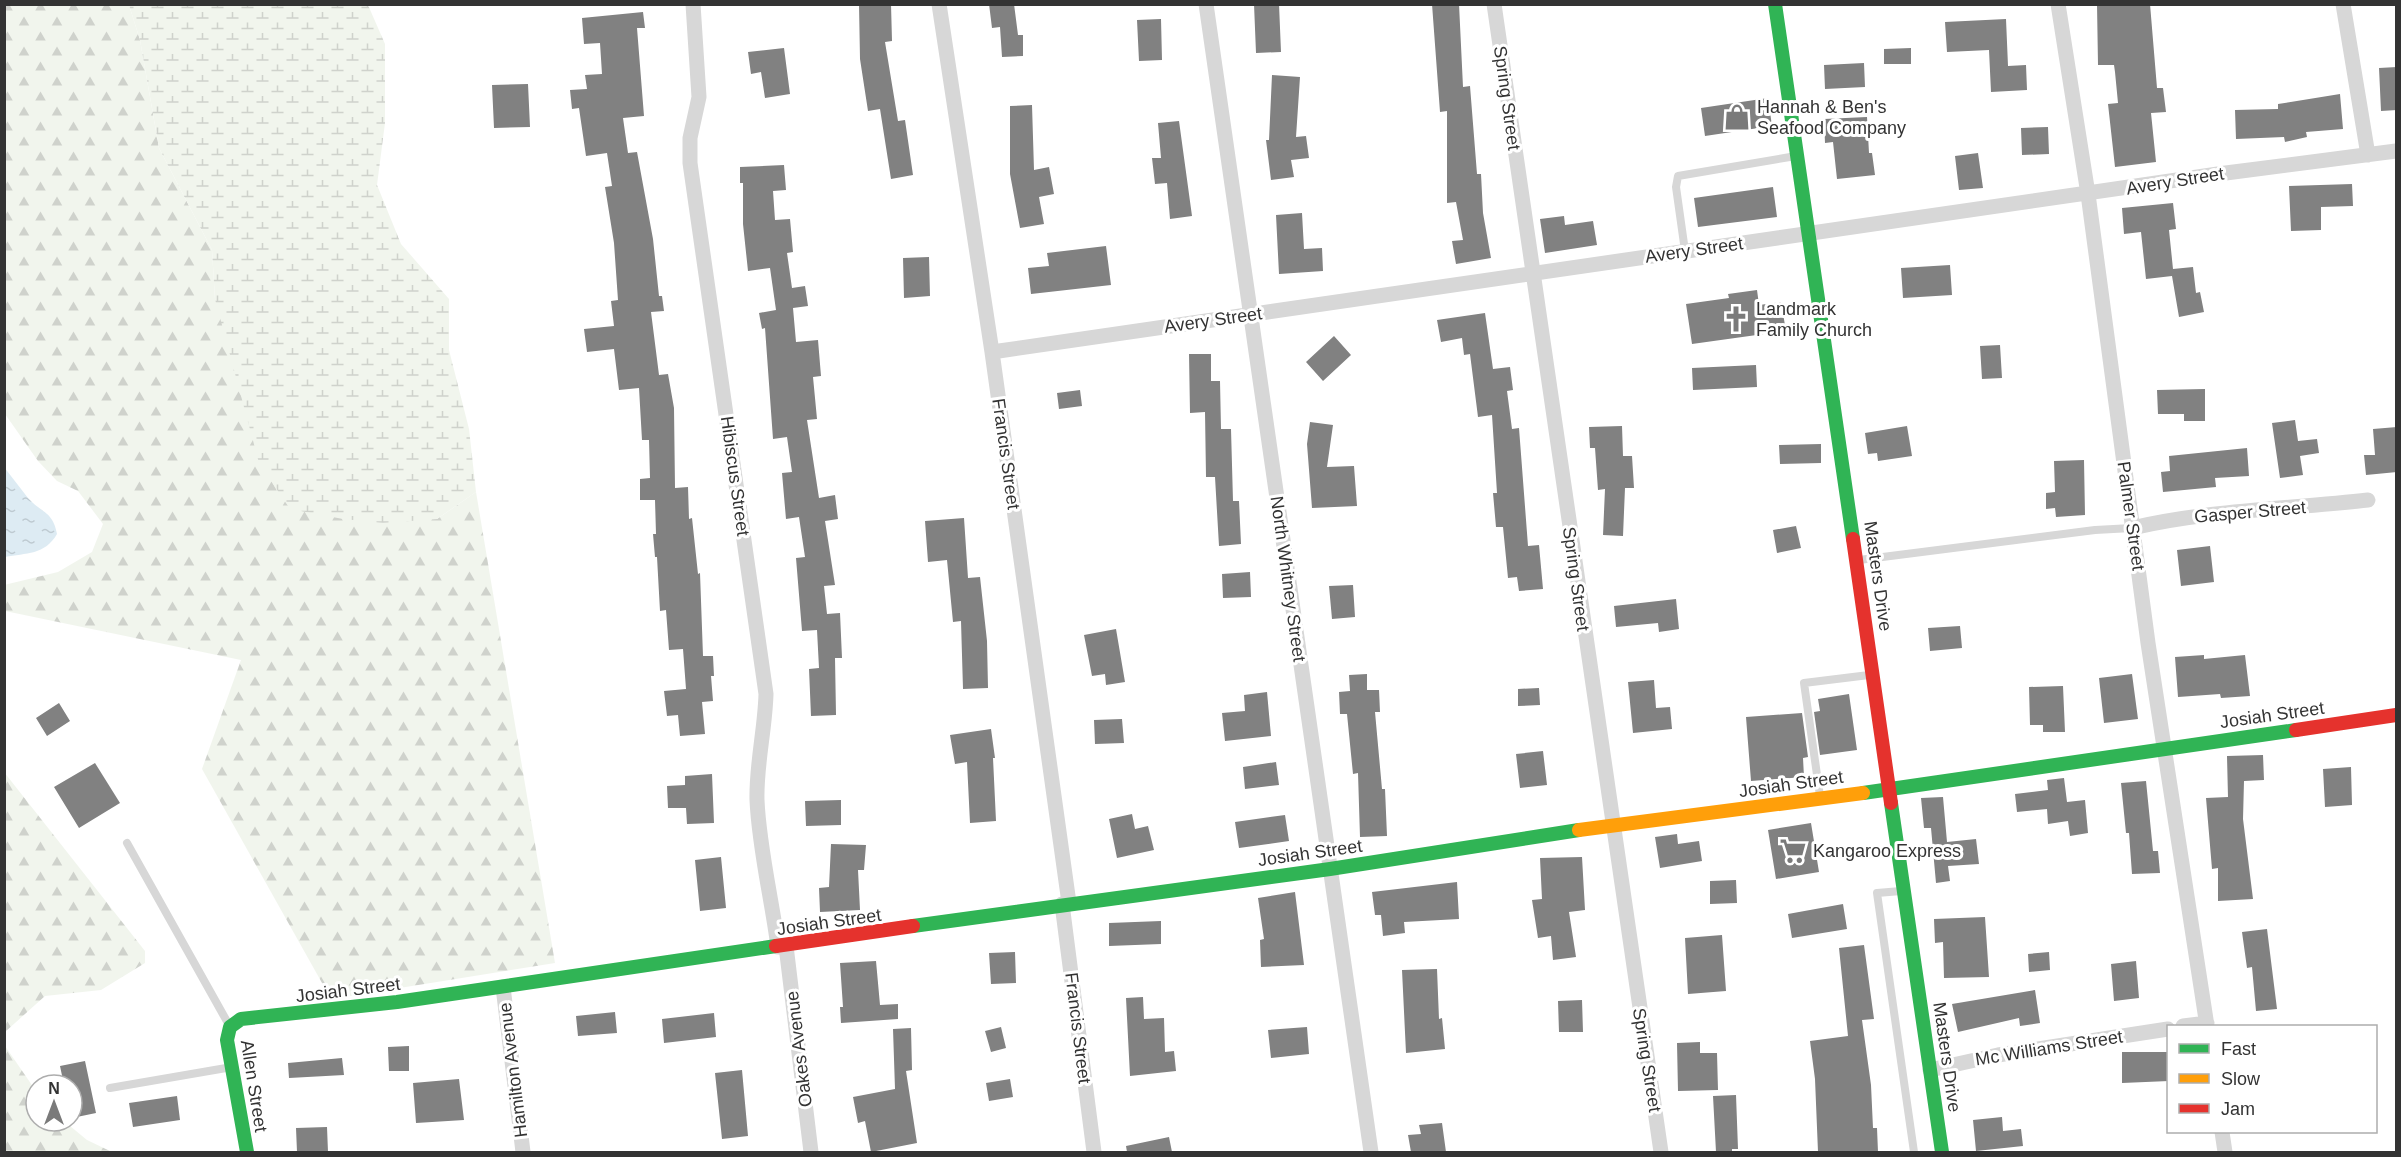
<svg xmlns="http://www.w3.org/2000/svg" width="2401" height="1157" font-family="Arial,sans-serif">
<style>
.forest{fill:url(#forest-firs)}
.wetland{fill:url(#wetland-marsh)}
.water{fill:url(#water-ripples)}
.building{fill:#818181}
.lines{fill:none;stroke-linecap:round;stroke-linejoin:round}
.lane{stroke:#d7d7d7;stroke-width:8}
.street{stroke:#d7d7d7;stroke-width:15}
.fast{stroke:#30b455;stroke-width:14}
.slow{stroke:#ff9f0a;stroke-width:14}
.jam{stroke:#e5322d;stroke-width:14}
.labels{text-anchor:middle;stroke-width:6;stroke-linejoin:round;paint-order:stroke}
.street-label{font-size:18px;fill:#333;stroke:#fff}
.poi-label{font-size:18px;fill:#333;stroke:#fff;text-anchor:start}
</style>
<defs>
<pattern id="forest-firs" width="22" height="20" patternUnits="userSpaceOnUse" patternTransform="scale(1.5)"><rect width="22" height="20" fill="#f1f5ed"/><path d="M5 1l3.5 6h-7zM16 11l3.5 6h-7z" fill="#cfd2cc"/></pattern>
<pattern id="wetland-marsh" width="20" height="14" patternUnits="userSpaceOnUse" patternTransform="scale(1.5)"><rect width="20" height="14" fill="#f1f5ed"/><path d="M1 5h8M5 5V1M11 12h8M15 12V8" fill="none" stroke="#cfd2cc"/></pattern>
<pattern id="water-ripples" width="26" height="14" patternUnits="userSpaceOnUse" patternTransform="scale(1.5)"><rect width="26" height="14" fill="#ddebf3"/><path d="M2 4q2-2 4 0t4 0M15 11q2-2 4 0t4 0" fill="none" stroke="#becad1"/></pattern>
</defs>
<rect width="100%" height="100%" fill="#fff"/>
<path class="forest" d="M5,5H129L140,40L159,148L212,250L215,299L437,519L476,492L555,963L331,999L202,769L241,660L5,611L4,585L58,572L92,552L103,524L78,491L57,481L38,461L5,414Z
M4,772L145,951V963L101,990L45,996L5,1032Z
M5,1046L36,1091V1121H64L87,1140L112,1152H5Z"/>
<path class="wetland" d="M129,5H368L385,44V123L377,185L401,244L449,299V350L469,429L476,492L437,519L383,523L343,519L290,509L259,463L215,299L212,250L159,148L140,40Z"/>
<path class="water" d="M4,467C12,477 20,488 28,498C41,513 53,511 57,534C45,555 26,553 5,557Z"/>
<path class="building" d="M859,4H891L892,41L885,42L898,121L905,120L913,175L891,179L880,109L868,111L860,59Z
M989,4H1014L1018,35H1023V56L1002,57L1000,27L992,28Z
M1254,4H1279L1281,52L1256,53Z
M1432,4H1459L1463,87L1470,86L1477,174H1481L1483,213L1491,258L1456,264L1452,241L1463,240L1456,202L1447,203V111L1440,112Z
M2097,4H2150L2157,88H2163L2166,112L2151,113L2156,162L2115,167L2108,104L2118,103L2115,72L2114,65H2098Z
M643,12L645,28H637L644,116L623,118L628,153L637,152L653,239L659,296H662L664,311L651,312L659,375L668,374L674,408L675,488L688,487L689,519L692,518L698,574L700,573L703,656H713L714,676H711L713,701L702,702L705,734L680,736L678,715L667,716L664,691L686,689L683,649L669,650L666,610L660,611L657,557H655L653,534H656L655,500H640V479L650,478L649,440H642L639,388L619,390L614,349L587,352L584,329L614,326L611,301L618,300L614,243L605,187L612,186L607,153L586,156L579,108L572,109L570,90L587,89L585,75L602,74L600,43L584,44L582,18Z
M1161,19L1162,60L1139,61L1137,20Z
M2006,19L2008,66L2026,65L2027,90L1991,92L1989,50L1947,52L1945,22Z
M784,48L790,94L765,98L761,72L751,74L748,52Z
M1911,48V64H1884V49Z
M1864,63L1865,87L1825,89L1824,65Z
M2397,67V110L2381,111L2379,68Z
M1272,75L1300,77L1296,137L1306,136L1309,158L1291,160L1294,177L1271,180L1266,140H1269Z
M528,84L530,127L494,128L492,85Z
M2340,94L2343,129L2306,132L2307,137L2285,142L2284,137L2236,139L2235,110L2278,109V104Z
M1768,98L1772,126L1705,136L1701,108Z
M1032,105L1034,170L1049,167L1054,194L1039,197L1044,224L1020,228L1010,174V106Z
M1867,117L1869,153H1872L1875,175L1837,179L1833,142L1825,143L1824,119Z
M1179,121L1192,216L1170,219L1167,183L1155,184L1152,158H1161L1158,123Z
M2048,127L2049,154L2022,155L2021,128Z
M1978,153L1983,188L1959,190L1955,156Z
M784,165L786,190L773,191L775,220L790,219L793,252L787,253L792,288L805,286L808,306L793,308L796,342L818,340L821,376L813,377L817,419L807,420L819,498L835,495L838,519L825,521L835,585L824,586L827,614L840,613L842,658H835L836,715L811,716L809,669L819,668L817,630L802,631L796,558L805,557L799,517L786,519L782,473L792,472L787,437L773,439L765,328L762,329L759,313L776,310L770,268L748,271L743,224V183H740V167Z
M2352,184L2353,206L2321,207V230L2291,231L2289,186Z
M1773,187L1777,217L1698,227L1694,198Z
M2173,203L2176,229L2169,230L2173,269L2193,267L2196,293L2200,292L2204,312L2179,317L2172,276L2146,279L2141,232L2124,234L2122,208Z
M1302,213L1304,249L1322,248L1323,271L1279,274L1276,215Z
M1564,216L1565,225L1593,221L1597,245L1545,253L1540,219Z
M1106,246L1111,285L1031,294L1028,268L1049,266L1047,253Z
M929,257L930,296L904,298L903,258Z
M1950,265L1952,295L1903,298L1901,268Z
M1757,290L1759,305L1781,302L1786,331L1692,344L1686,304L1729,298L1728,294Z
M1485,313L1493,369L1510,367L1513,390L1507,391L1512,429L1519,428L1528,546L1539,545L1543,589L1519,591L1517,577L1508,578L1503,527H1496L1493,493H1497L1492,415L1478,417L1470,354L1464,355L1462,338L1441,342L1437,320Z
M1334,336L1351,355L1323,381L1306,362Z
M2000,345L2002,378L1982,379L1980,346Z
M1189,354H1211V381H1220L1221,429H1231L1233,501H1239L1241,544L1219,546L1215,477H1206L1205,412L1190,413Z
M1756,365L1757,387L1693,390L1692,368Z
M2205,389V421H2184V414H2158L2157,390Z
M1080,390L1082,406L1059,409L1057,393Z
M2295,420L2298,441L2317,439L2319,453L2300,456L2303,475L2280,478L2272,423Z
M1310,422L1333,425L1327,467L1354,466L1357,506L1312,508L1307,444Z
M1622,426L1623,456H1632L1634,488H1625L1623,536L1603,535L1605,489L1598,490L1595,448H1590L1589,427Z
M1907,426L1912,456L1878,461L1877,453L1868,454L1865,433Z
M2397,427V472L2366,475L2364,455H2375L2373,429Z
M1821,444V463L1780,464L1779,445Z
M2247,448L2249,476L2215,478L2216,487L2163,492L2161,472L2170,471L2169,456Z
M2084,460L2085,515L2056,517L2055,508L2046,509V493L2055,492L2054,461Z
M964,518L968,578L980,577L987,641L988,688L963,689L961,621L953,622L947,560L928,562L925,521Z
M1796,526L1801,548L1777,553L1773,530Z
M2210,546L2214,582L2181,586L2177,550Z
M1250,572L1251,597L1223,598L1222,574Z
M1353,585L1355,617L1332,619L1329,586Z
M1676,599L1679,629L1659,632L1658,623L1616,627L1614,606Z
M1960,626L1962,648L1930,651L1928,628Z
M1116,629L1125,682L1106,685L1105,674L1092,676L1084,635Z
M2204,655V659L2245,655L2250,696L2221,698L2220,694L2178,697L2175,657Z
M1367,674V690H1379L1380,712H1375L1382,789H1385L1387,836L1360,837L1358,773L1353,774L1347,714H1340L1339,692L1350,691L1349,675Z
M2132,674L2138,719L2104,723L2099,678Z
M1654,680L1656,708L1670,707L1672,729L1633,733L1628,682Z
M2063,686L2065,732H2043V725H2030L2029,687Z
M1539,688L1540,705L1518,706V689Z
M1267,692L1271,736L1225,741L1222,713L1245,711L1244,695Z
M1849,694L1857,750L1820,755L1814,712L1820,711L1818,699Z
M59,703L70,721L47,736L36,718Z
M1802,713L1808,757L1803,758L1804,777L1751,781L1746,717Z
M1122,719L1124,743L1095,744L1094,720Z
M991,729L995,758H993L996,821L970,823L967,762L955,764L950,735Z
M1543,751L1547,785L1520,788L1516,754Z
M2263,755L2264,780L2244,781L2243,819L2253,899L2218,901V868L2212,869L2206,798L2228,797L2227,756Z
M1276,762L1279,785L1245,789L1243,767Z
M95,763L120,803L79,828L54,787Z
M2351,767L2352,805L2325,807L2323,769Z
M712,774L714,823L687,824L686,808H668L667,786L685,785V776Z
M2064,778L2067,802L2085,800L2088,833L2070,836L2068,821L2048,824L2047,809L2017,812L2015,794L2048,790L2047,780Z
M2146,781L2153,851H2158L2160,873L2132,874L2129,833H2126L2121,783Z
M1943,797L1947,842L1976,839L1979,864L1948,866L1950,881L1936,883L1931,828H1924L1921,798Z
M841,800V825L806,826L805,801Z
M1132,814L1135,829L1148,826L1154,850L1117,858L1109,819Z
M1285,815L1289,841L1239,848L1235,822Z
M1811,823L1819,872L1776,879L1768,830Z
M1677,834L1678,844L1699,841L1702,861L1660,868L1655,837Z
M831,844L866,845L864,870H858L860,910L820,912L819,888L829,887Z
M721,857L726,908L700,911L695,860Z
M1582,857L1585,910L1569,912L1576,957L1553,960L1551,936L1538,938L1532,900L1542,899L1540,858Z
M1736,880L1737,903L1710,904V881Z
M1457,882L1459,919L1404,922L1405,933L1383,936L1381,915H1375L1372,892Z
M1295,892L1304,965L1261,967L1260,940L1264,939L1258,898Z
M1843,904L1847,929L1792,938L1788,914Z
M1985,917L1989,977L1944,978L1943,942L1935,943L1934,919Z
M1161,921V944L1109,946V923Z
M2267,929L2277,1009L2256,1011L2252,967L2247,968L2242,932Z
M1722,935L1726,991L1688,994L1685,938Z
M1864,945L1874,1019L1862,1020L1871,1085L1873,1128H1877L1878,1152H1818L1815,1079L1810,1041L1848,1036L1839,948Z
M1015,952L1016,983L991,984L989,953Z
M2049,952L2050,970L2029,972L2028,954Z
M876,961L880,1005L898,1004V1019L841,1023L840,1007H843L840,963Z
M2136,961L2139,998L2114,1001L2111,964Z
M1437,969L1439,1019L1442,1018L1445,1049L1406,1053L1402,970Z
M2035,990L2040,1023L2020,1026L2019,1018L1958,1032L1952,1004Z
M1143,997L1144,1019L1164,1018L1165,1052L1174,1051L1176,1071L1130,1076L1126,998Z
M1582,1000L1583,1032H1559L1558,1001Z
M615,1012L617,1033L578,1036L576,1016Z
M714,1013L716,1037L664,1043L662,1019Z
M1001,1027L1006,1048L991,1052L985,1031Z
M1307,1027L1309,1054L1271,1058L1268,1030Z
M911,1028L912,1070L906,1071L917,1143L871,1152L865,1121L858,1123L853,1097L895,1089L893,1029Z
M1700,1042V1053H1717L1718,1090L1678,1091L1677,1043Z
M409,1046V1071H389L388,1047Z
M2122,1052H2169V1081L2122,1083Z
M342,1058L344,1075L289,1078L288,1063Z
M85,1061L96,1113L72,1118V1085H64L60,1066Z
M742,1070L748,1136L722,1139L715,1073Z
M459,1079L464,1120L416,1123L413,1083Z
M1010,1079L1013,1097L989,1101L986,1083Z
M1736,1095L1738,1149H1732V1152H1716L1713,1096Z
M177,1096L180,1120L133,1127L129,1103Z
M2002,1117L2003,1131L2021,1129L2023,1146L1976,1151L1973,1120Z
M1442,1123L1446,1152H1411L1408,1135L1421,1134L1419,1125Z
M327,1127L328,1152H297L296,1128Z
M1169,1137L1172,1152H1127L1126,1146Z"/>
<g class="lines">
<path class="lane" d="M1685,251L1676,187L1678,176L1796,156
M1859,560L2095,530L2132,528
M1820,796L1804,683L1869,675
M127,843L229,1025
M1901,891L1877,893L1914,1152
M110,1088L232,1067"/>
<path class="street" d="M693,4L699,97L690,138V163L766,694C765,730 756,765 757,800C759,848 772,900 778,947
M939,4L992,352L1069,903
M1206,4L1371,1152
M1494,4L1661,1152
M2058,4L2088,194L2148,643L2207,1026
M2343,4L2368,155
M992,352L2218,174L2396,151
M2132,528C2209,510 2289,509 2368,500
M1062,904L1094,1152
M786,946L811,1152
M503,987L523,1152
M2183,1026L2207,1023
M1930,1070L1998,1055L2168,1029
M2222,1132L2225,1152"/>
<path class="fast" d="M1775,4L1853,539
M1863,793L2296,730
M1891,803L1942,1152
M913,926L1330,869L1579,830
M247,1152L227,1040L230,1027L241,1019L397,1002L776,946"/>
<path class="slow" d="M1579,830L1863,793"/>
<path class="jam" d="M1853,539L1891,803
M2296,730L2396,715
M776,946L913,926"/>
</g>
<defs>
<g id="shop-bare" transform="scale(2.07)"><path d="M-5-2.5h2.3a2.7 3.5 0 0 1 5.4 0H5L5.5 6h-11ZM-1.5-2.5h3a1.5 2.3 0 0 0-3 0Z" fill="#7a7a7a" stroke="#fff" stroke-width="2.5" paint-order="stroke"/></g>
<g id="church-bare" transform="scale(2.07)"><path d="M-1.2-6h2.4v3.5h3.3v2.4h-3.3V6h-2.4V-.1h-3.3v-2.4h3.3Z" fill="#7a7a7a" stroke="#fff" stroke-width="2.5" paint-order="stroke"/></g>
<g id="supermarket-bare" transform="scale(2.07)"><path d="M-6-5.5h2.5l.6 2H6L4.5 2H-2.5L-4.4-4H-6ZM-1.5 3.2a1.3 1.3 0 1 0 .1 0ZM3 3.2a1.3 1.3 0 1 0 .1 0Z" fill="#7a7a7a" stroke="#fff" stroke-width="2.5" paint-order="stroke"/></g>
</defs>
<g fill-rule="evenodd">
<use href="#shop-bare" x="1737" y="117"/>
<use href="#church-bare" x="1736" y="319"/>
<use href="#supermarket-bare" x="1793" y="851"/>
</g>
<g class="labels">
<g class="street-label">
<text transform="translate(1507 98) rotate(82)" y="6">Spring Street</text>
<text transform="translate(2175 181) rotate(-9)" y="6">Avery Street</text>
<text transform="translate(1694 250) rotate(-8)" y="6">Avery Street</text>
<text transform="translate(1213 320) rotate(-8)" y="6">Avery Street</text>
<text transform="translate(1006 454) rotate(82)" y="6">Francis Street</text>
<text transform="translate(735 476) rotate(82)" y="6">Hibiscus Street</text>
<text transform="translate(2250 512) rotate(-5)" y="6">Gasper Street</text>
<text transform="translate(2131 516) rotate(82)" y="6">Palmer Street</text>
<text transform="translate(1878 576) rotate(82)" y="6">Masters Drive</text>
<text transform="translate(1288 579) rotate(82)" y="6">North Whitney Street</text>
<text transform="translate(1576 579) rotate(82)" y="6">Spring Street</text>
<text transform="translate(2272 715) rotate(-8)" y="6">Josiah Street</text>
<text transform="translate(1791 784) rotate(-8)" y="6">Josiah Street</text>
<text transform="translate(1310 853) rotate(-8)" y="6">Josiah Street</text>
<text transform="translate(829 922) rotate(-8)" y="6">Josiah Street</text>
<text transform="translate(348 990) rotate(-7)" y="6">Josiah Street</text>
<text transform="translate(1078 1028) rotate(83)" y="6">Francis Street</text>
<text transform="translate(2049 1048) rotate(-9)" y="6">Mc Williams Street</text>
<text transform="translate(799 1049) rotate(-97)" y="6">Oakes Avenue</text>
<text transform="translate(1947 1057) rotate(82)" y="6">Masters Drive</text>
<text transform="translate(1647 1060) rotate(81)" y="6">Spring Street</text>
<text transform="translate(513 1070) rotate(-97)" y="6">Hamilton Avenue</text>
<text transform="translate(254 1086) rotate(81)" y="6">Allen Street</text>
</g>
<g class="poi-label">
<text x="1757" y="113">Hannah &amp; Ben's<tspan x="1757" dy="21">Seafood Company</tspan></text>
<text x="1756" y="315">Landmark<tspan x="1756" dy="21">Family Church</tspan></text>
<text x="1813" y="857">Kangaroo Express</text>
</g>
</g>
<rect width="2401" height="1157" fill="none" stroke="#333333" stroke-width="12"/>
<rect x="2167" y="1025" width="210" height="108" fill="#ffffff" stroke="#adadad" stroke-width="1.5"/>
<rect x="2179" y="1044" width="30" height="9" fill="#30b455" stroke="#adadad" stroke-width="1.5"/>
<text x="2221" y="1055" font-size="18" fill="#333333">Fast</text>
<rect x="2179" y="1074" width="30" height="9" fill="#ff9f0a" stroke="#adadad" stroke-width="1.5"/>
<text x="2221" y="1085" font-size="18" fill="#333333">Slow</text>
<rect x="2179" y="1104" width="30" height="9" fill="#e5322d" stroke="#adadad" stroke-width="1.5"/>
<text x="2221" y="1115" font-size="18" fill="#333333">Jam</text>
<g transform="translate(54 1103)"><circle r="28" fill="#ffffff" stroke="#adadad" stroke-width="1.5"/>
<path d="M0-4.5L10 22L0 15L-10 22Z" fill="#7a7a7a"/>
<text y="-9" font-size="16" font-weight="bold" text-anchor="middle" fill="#333333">N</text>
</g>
</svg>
